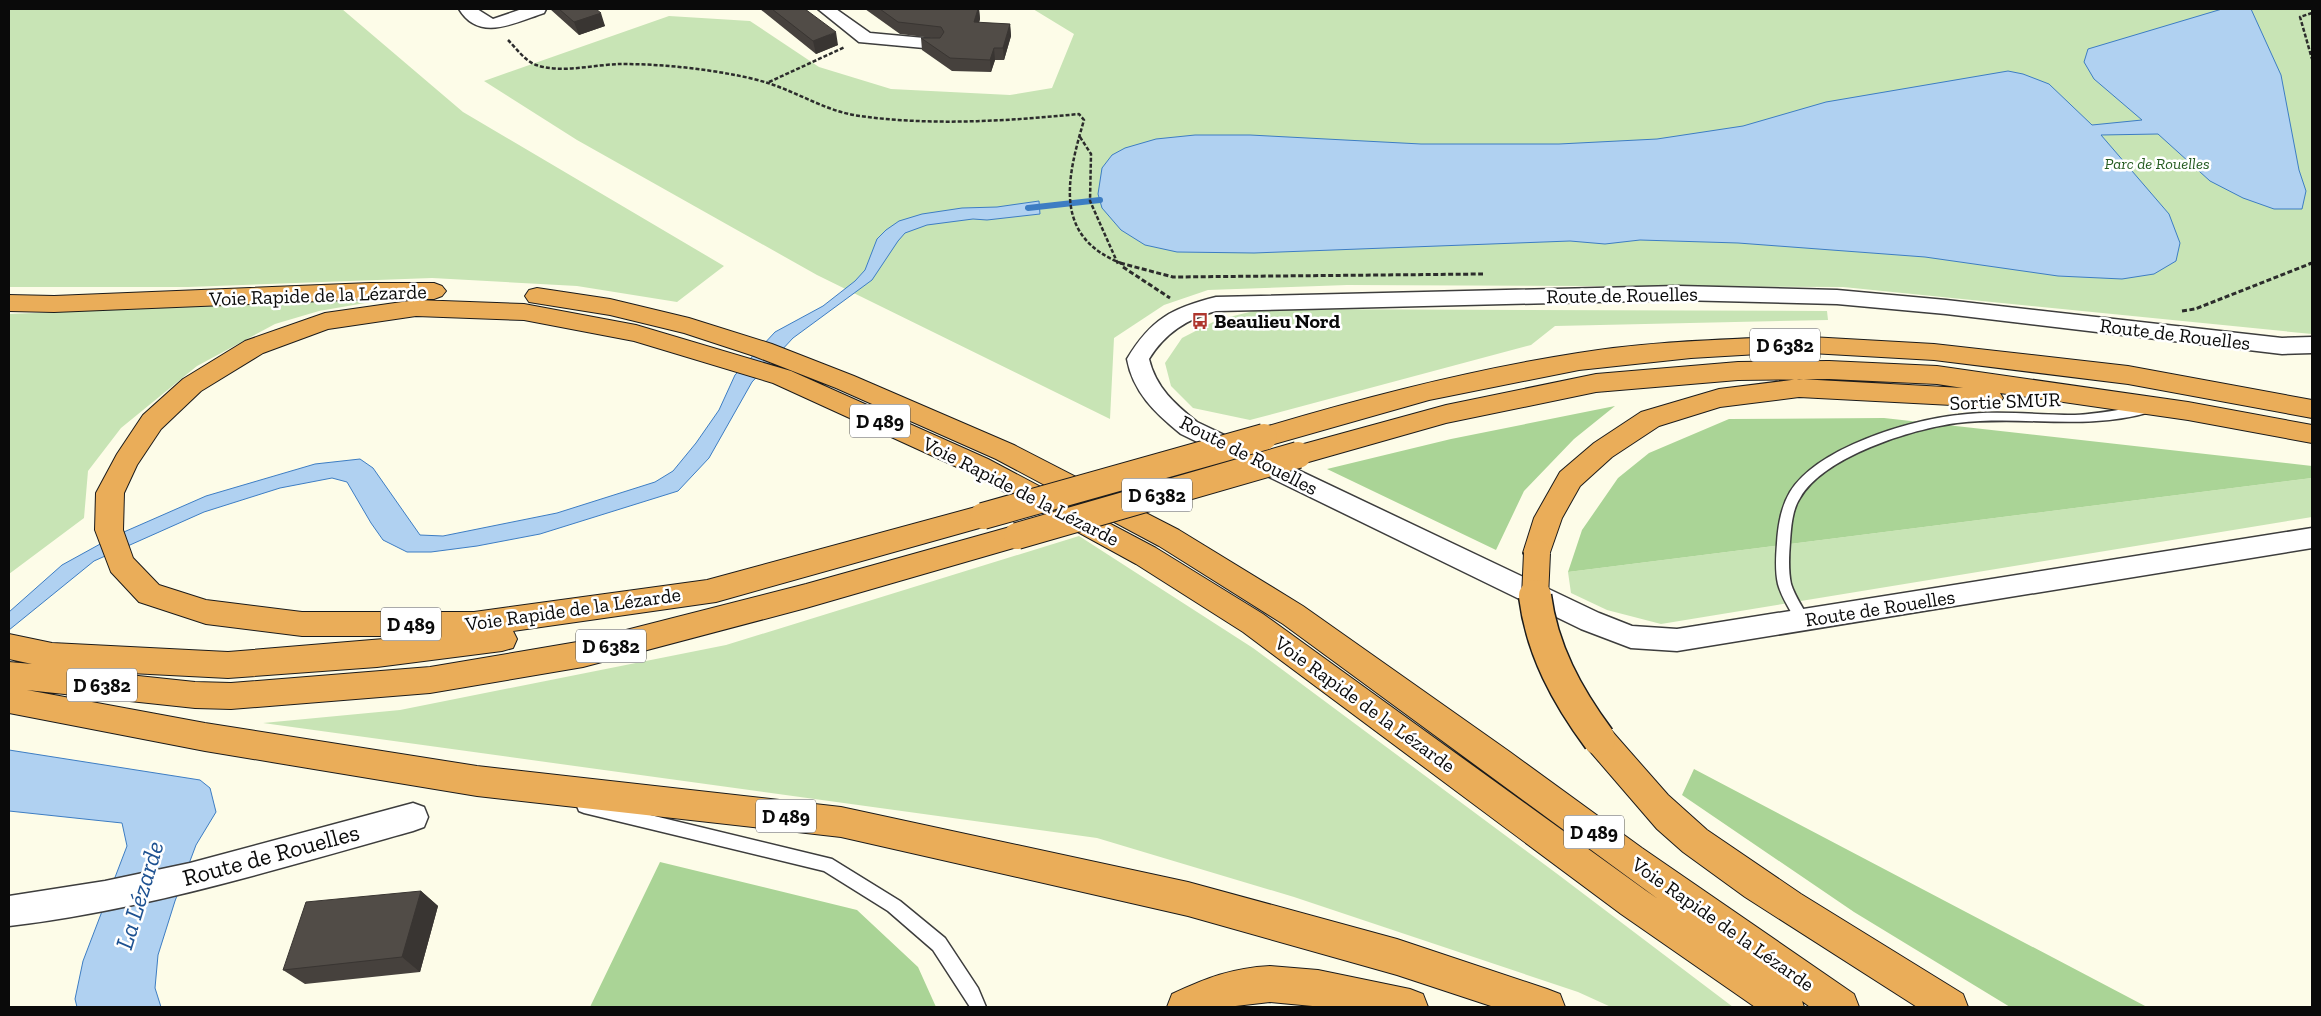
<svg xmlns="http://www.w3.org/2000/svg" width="2321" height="1016" font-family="'Zilla Slab',serif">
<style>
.green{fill:#c8e4b5}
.forest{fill:#aad496}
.water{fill:#b0d1f1;stroke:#3d7dc3}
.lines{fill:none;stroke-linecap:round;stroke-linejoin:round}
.stream{stroke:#3d7dc3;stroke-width:6}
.lane-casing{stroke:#3d3d3d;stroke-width:3}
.street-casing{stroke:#3d3d3d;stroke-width:3}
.highway-casing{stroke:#1b1b1b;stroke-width:2}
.path-far1{stroke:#2c2c2c;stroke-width:2.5;stroke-dasharray:4 2;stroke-linecap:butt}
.path{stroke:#2c2c2c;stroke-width:3;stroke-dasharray:5 2.5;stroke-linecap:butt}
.lane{fill:#fff;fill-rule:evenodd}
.street{fill:#fff;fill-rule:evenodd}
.highway{fill:#eaad59;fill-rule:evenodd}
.highway-bridge-far1-casing{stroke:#1b1b1b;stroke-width:28;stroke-linecap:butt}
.highway-bridge-casing{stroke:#1b1b1b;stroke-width:35;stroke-linecap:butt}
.highway-bridge-far1{stroke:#eaad59;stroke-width:26}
.highway-bridge{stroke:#eaad59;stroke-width:32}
.wall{fill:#46413d}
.shaded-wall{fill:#393532}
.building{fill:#514c47;stroke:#393532}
.labels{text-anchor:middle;stroke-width:5;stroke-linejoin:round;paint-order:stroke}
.far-park-label{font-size:16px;font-style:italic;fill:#255b20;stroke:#fff}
.shield{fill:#fff;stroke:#545454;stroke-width:1}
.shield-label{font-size:19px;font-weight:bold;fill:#0a0a0a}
.street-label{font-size:20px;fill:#0a0a0a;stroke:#fff}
.poi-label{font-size:20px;font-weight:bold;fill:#0a0a0a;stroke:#fff;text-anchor:start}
.near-street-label{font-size:24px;fill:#0a0a0a;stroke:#fff}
.near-water-label{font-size:25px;font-style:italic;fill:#1d5191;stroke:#fff}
</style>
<rect width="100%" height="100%" fill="#fdfce8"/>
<path class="green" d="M9,9H342L463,112L724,266L677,302L577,286L432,278L188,287H9Z
M1033,9H2312V334L1843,287L1347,285L1208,290L1164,305L1114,338L1110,419L817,275L577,140L484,81L669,16L750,21L819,67L891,89L1010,95L1052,88L1074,34Z
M388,299L319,311L275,324L197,366L121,428L88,471L84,518L9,574V314Z
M1262,309L1827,311L1828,320L1555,326L1531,345L1250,420L1193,408L1171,386L1165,363L1182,338L1217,320Z
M2312,478V517L1661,624L1607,610L1571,593L1568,572Z
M1079,536L1253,648L1556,873L1733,1007H1611L1578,992L1294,897L1097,838L263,723L400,710L726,645Z"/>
<path class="forest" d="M1615,406L1574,439L1524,491L1496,550L1327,469L1451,439Z
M1884,418L2312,466V478L1568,572L1582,530L1618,478L1649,453L1729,419Z
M1694,769L2147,1007H2010L1854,912L1682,795Z
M660,862L857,910L918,967L936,1007H590Z"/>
<path class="water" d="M2222,9H2251L2281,75L2299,170L2306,191L2302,209H2274L2243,198L2210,181L2158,134L2101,135L2169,214L2180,243L2176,261L2154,274L2122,279L2058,276L1925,257L1738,243L1640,240L1605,244L1570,241L1254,253L1177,252L1145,245L1121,230L1102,208L1098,194L1102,168L1112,155L1125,148L1156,139L1195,135H1250L1421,144H1559L1657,139L1743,126L1826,102L2008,71L2023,74L2049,84L2092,125L2142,120L2094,79L2084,62L2088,49Z
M1039,201L1040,214L987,220L973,219L927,225L905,233L898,241L872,280L793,338L752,382L709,458L678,491L540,534L477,546L431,552H407L383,540L371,523L347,482L332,478L280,488L204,512L94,561L9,630V612L62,565L102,543L101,542L206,496L315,464L360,459L373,468L420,535L443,536L557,513L655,482L673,471L696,443L719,410L735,375L775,332L823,306L855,281L865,270L877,239L886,230L899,221L922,214L962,208L997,207Z
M9,750L200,780L210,788L216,812L196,845L175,901L158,955L155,988L161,1007H77L75,999L83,961L127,846L122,823L9,811Z"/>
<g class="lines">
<path class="stream" d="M1028,208L1100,200"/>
<g class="lane-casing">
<path id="lane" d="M2146,405L2150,406L2152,409L2150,412C2086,431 2022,415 1957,423C1912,429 1824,456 1800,498C1792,510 1791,528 1790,542C1789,555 1788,570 1791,584C1795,597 1804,609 1810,621L1808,625L1803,627L1798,625C1792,612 1782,599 1778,584C1775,571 1776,556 1777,543C1778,526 1781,507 1790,492C1817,448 1909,420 1958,415C1997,410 2036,415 2075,415C2099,414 2122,409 2146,405Z
M584,799L832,859L900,901L945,938L978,988L986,1007H970L933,950L888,911L824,871L584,813L579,811L577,806L579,801Z"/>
</g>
<g class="street-casing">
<path id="street" d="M459,9H477L493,19L522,9H546L544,13C516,22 479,43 459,9Z
M818,9H836L870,33L935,39L941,40L944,44L941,48L935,49L859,42Z
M1678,286L1837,290L1946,300L2282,338L2312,337V353L2282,354L1946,314L1837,304L1678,300L1216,311C1187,319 1165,333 1149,359C1156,388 1175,404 1197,422L1599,613L1632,626L1677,629L2312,528V548L1677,651L1631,648L1581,629L1181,434C1155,413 1133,392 1127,359C1151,319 1172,308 1216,297Z
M413,803L424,807L428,817L424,827L413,831C280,868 147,910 9,926V896L105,881L190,863Z"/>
</g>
<g class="highway-casing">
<path id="highway" d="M370,283H434L442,286L446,291L442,296L434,299H370L54,312L9,311V295L54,296Z
M537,288L610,299L689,318L772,344L854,376L1014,445L1179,530L1303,606L1510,752L1642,848L1854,994L1859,1007H1810L1802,1001L1804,1007H1755L1621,914L1243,632L1136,564L970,473L773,383L634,341L524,320L416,316L328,329L263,353L201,391L161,429L137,465L124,493L123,530L133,558L159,585L206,600L302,612H474L707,580L983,505L993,508L997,516L993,524L983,527L716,602L513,631L517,639L513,648L502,651L377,667L228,678L91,671L195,682L231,683L430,667L583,641L806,584L1017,525L1027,528L1031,536L1027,544L1017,547L806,608L583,667L430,693L231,709L195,708L27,690L205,723L477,766L841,807L1188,882L1397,939L1547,989L1560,994L1565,1007H1494L1397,975L1188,916L841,837L477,796L205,751L9,713V662L32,664L9,659V634L52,643L228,652L420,636H302L206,624L139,602L111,572L95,530L96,493L117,454L143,415L183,379L245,341L325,313L416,300L524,304L636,325L791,371L988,459L1156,548L1263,614L1645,890L1658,899L1283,624L1159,546L996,459L836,388L754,356L684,333L610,315L529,302L525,296L529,290Z
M1793,336L1934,344L2128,366L2312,400V418L2128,384L1934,360L1793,352L1691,358L1579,370L1429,400L1264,447L1255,444L1251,437L1255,430C1361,398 1469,370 1578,353C1649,341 1722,340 1793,336Z
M1829,361L1937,366L2188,402L2312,425V443L2188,420L2000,393L2003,398L1999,404L1990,407L1799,397L1720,407L1659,426L1612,457L1580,486L1562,518L1547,561L1537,564L1527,561L1523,553L1534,518L1560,472L1594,443L1641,412L1719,389L1799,379L1963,388L1937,384L1829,379L1738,380L1596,392L1446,423L1298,465L1289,462L1285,455L1289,448L1446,405L1596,374L1738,362Z
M1599,725L1610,729L1668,795L1707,830L1801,894L1963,994L1968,1007H1917L1745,897L1683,852L1657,829L1588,749L1583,739L1588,729Z
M1270,966L1318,970L1410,989L1423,994L1428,1007H1323L1270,1002L1227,1007H1167L1172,994C1206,978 1232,968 1270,966Z"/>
</g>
<path class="path-far1" d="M2312,13L2300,17L2312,59
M508,40C516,48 525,61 536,65C562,74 596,64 622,64C659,64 699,68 735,75C746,77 758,80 768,83C799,93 828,112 860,116C932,126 1007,121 1079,114L1084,120C1067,178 1052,237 1123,264
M769,82L845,47
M1080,137L1091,154L1090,201L1118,264
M2309,264L2312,263"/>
<path class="path" d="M1120,263L1173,277L1483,274
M1123,267L1170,298
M2182,311L2195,309L2312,263"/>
<use href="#lane" class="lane"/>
<use href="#street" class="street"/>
<use href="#highway" class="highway"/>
<g class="highway-bridge-far1-casing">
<path id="highway-bridge-far1" d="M983,516L1264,437
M1017,536L1298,455
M1535,597L1537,553"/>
</g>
<g class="highway-bridge-casing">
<path id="highway-bridge" d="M1535,596C1542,650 1567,696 1599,739"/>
</g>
<use href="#highway-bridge-far1" class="highway-bridge-far1"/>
<use href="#highway-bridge" class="highway-bridge"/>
</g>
<path class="wall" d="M550,9H596L605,26L579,35Z
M760,9H805L838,45L816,54Z
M865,9H979L980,19L979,23L1010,24L1011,36L1004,60H995L991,72L952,71L922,50L921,38H933L900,34Z
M421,891L438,906L420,972L305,984L283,970Z"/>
<path class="shaded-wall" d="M978,9H979L980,19L975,34L974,22Z
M601,13L605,26L579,35L574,22Z
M1010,24L1011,36L1004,60L1003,48Z
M836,32L838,45L816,54L813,41Z
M994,48L995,60L991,72L990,60Z
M421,891L438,906L420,972L402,957Z"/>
<path class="building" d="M559,9H596L601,13L574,22Z
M772,9H805L836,32L813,41Z
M880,9H978L974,22L1010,24L1003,48H994L990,60L950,58L921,38H940L944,32L941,27L898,22Z
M421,891L402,957L283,970L306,902Z"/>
<defs>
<g id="bus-bare" transform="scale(1.35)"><path d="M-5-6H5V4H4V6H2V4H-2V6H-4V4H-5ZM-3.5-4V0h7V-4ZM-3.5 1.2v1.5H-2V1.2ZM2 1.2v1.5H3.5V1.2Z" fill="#af362d" stroke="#fff" stroke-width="2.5" paint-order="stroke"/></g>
</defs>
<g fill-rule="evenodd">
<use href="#bus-bare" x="1200" y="321"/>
</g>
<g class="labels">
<g class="far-park-label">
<text x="2157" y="169">Parc de Rouelles</text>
</g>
<g class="shield">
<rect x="1750" y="328.5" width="70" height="33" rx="4"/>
<rect x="850" y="404.5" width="60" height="33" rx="4"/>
<rect x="1122" y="478.5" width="70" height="33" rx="4"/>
<rect x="381" y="607.5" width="60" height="33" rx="4"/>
<rect x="576" y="629.5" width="70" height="33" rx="4"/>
<rect x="67" y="668.5" width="70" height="33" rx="4"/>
<rect x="756" y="799.5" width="60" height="33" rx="4"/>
<rect x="1564" y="815.5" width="60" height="33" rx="4"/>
</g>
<g class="shield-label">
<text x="1785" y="352">D 6382</text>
<text x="880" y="428">D 489</text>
<text x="1157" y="502">D 6382</text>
<text x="411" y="631">D 489</text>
<text x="611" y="653">D 6382</text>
<text x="102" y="692">D 6382</text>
<text x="786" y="823">D 489</text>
<text x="1594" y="839">D 489</text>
</g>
<g class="street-label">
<text transform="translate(318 295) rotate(-2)" y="7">Voie Rapide de la Lézarde</text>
<text transform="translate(1622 295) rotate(-1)" y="7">Route de Rouelles</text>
<text transform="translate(2175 334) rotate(7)" y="7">Route de Rouelles</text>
<text transform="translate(2005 401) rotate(-2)" y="7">Sortie SMUR</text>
<text transform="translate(1249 455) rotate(27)" y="7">Route de Rouelles</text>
<text transform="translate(1021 491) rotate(27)" y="7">Voie Rapide de la Lézarde</text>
<text transform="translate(1880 608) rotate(-9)" y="7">Route de Rouelles</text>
<text transform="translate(573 609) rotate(-8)" y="7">Voie Rapide de la Lézarde</text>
<text transform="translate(1365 704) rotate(36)" y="7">Voie Rapide de la Lézarde</text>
<text transform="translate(1723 924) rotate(35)" y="7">Voie Rapide de la Lézarde</text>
</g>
<g class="poi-label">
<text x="1214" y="328">Beaulieu Nord</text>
</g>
<g class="near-street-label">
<text transform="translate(271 855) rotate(-15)" y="8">Route de Rouelles</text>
</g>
<g class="near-water-label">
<text transform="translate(139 895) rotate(-73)" y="9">La Lézarde</text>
</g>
</g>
<rect width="2321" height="1016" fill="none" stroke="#0a0a0a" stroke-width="20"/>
</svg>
